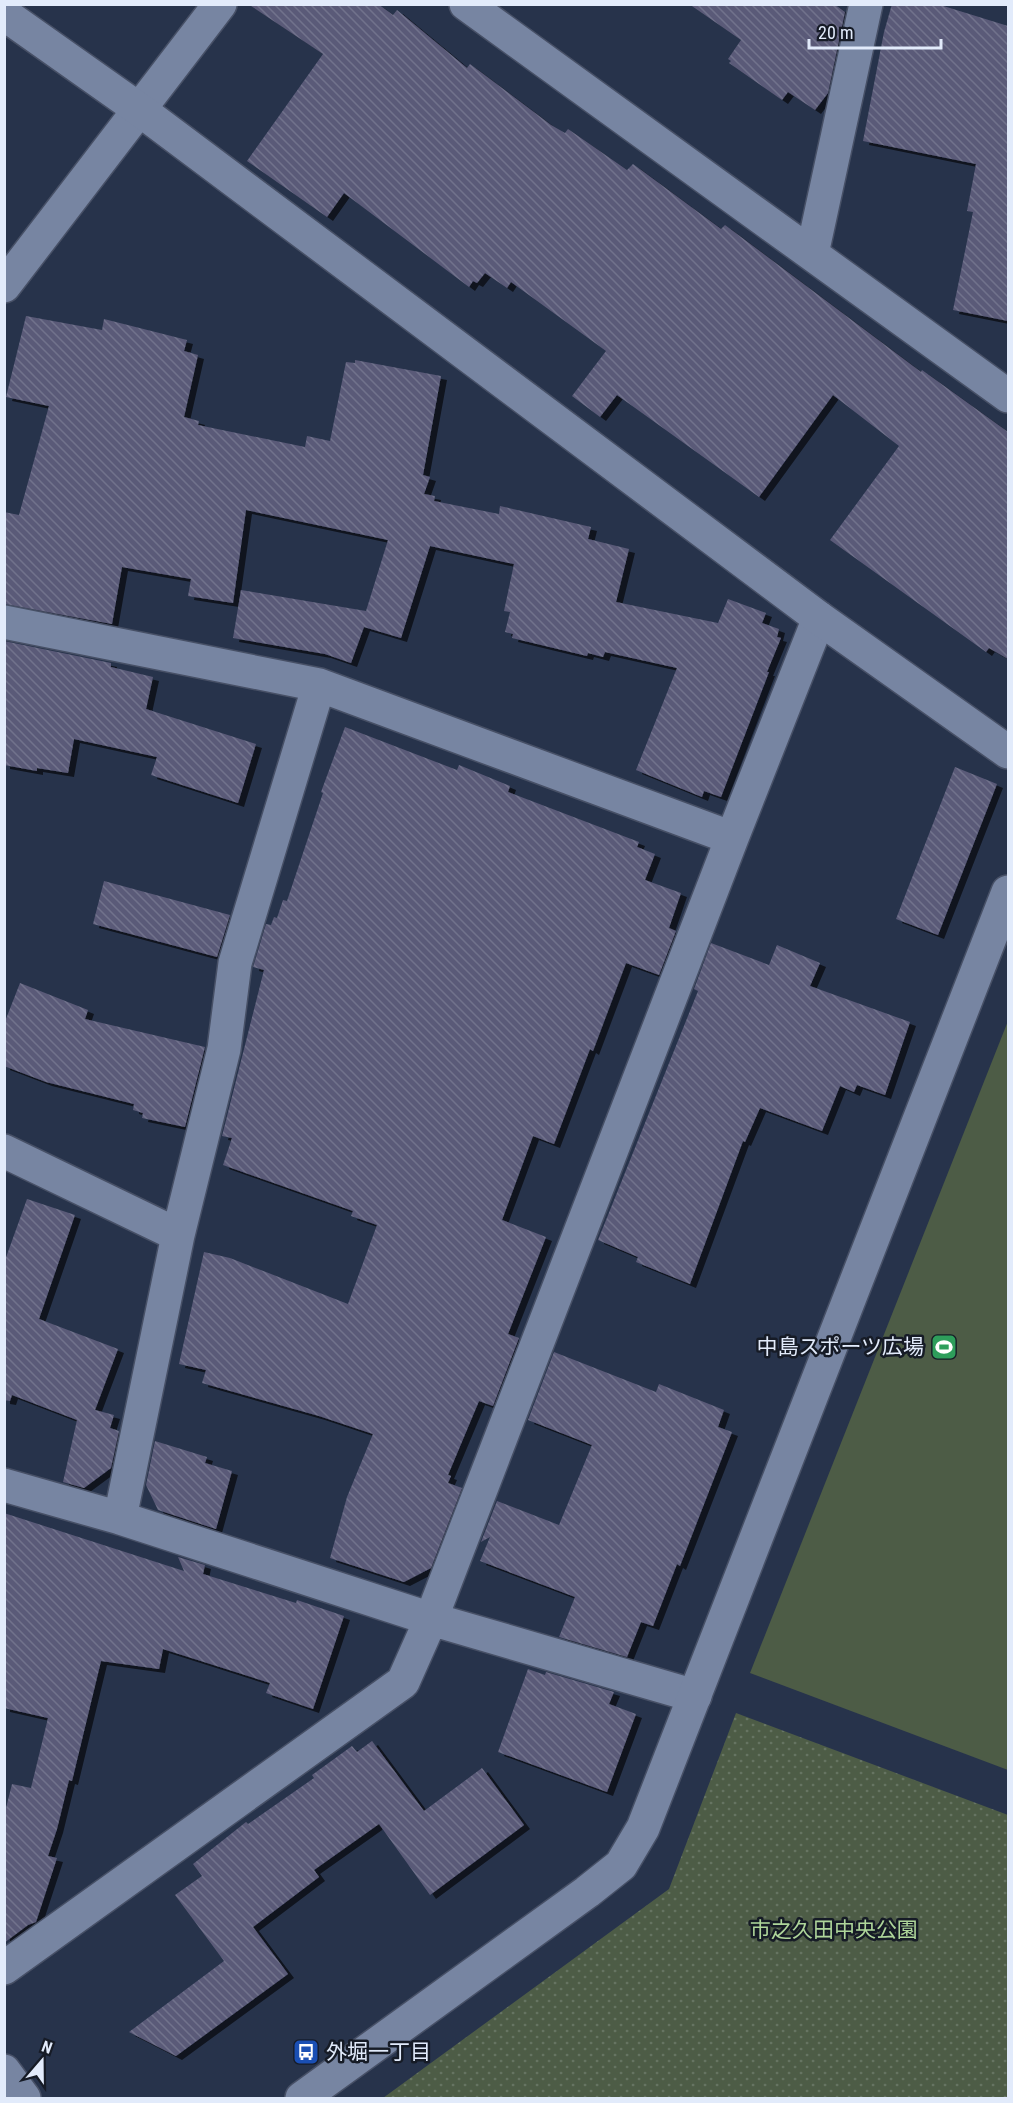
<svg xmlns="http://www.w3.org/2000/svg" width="1013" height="2103" font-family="'Roboto Condensed','Noto Sans JP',sans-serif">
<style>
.grass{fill:url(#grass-dots)}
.garden{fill:#4d5c46}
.building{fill:url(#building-back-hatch);filter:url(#shadow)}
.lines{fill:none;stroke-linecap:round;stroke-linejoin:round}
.minor-casing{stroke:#475066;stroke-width:36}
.tertiary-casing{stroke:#475066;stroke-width:36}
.minor{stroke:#7785a2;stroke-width:33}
.tertiary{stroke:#7785a2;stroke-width:33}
.labels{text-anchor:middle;stroke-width:5;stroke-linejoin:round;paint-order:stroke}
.poi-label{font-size:21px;fill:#e2ebfb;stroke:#161b26;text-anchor:end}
.park-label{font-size:21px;fill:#aed59a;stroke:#161b26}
</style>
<defs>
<pattern id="grass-dots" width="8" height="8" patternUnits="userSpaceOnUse" patternTransform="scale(1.5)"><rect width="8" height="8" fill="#4d5c46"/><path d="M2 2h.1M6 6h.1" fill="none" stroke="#667462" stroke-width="1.8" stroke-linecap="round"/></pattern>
<pattern id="building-back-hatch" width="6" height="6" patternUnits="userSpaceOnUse" patternTransform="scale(1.5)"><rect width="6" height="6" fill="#5a5a78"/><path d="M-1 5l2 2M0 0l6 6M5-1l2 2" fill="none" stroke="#71728c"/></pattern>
<filter id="shadow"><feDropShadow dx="6" dy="4" stdDeviation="0" flood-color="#0009"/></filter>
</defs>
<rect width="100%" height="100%" fill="#27334b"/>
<path class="grass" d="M736,1713L1008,1815V2098H383L669,1889Z"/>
<path class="garden" d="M1008,1021V1770L750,1673Z"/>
<path class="building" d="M248,4H378L393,15L397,10L467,68L470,64L551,125L565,133L568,129L627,170L633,164L721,229L725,225L921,372L922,370L1008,432V659L989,648L986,652L830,540L899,446L833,395L759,497L617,395L600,417L572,396L606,351L511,282L507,288L485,273L477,283L473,281L469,287L344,193L327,217L247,161L323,54Z
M689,4H834L845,12L828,93L815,110L788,92L782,100L729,63L731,61L728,59L741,40Z
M892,4H937L1008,26V321L953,310L973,212L967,211L976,164L863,141L884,32Z
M26,316L102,330L104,319L187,340L184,351L198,355L184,417L199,421L198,425L305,447L307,436L330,441L346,362L355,363V360L441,376L423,475L430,477L424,494L435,496L434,501L499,514L500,506L591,527L588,539L629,549L616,602L718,623L728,599L766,613L762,623L779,629L777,637L781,638L767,672H769L721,797L704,791L702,797L636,770L677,668L605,652L603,657L588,653L587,656L512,638L513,634L505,632L510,612L504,611L514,564L430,546L401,638L364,627L351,663L325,654L233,638L241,590L366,611L388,540L246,510L233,603L188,596L191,579L122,567L112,624L4,604V512L19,515L49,406L6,397Z
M4,641L111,663V667L153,677L146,709L256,744L238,803L151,775L157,757L74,739L68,773L37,768V771L4,765Z
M345,727L457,770L459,765L510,786L508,792L639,842L637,847L655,854L645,880L681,893L669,928L676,931L659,975L626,963L593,1051L590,1049L554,1144L533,1136L502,1220L546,1237L508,1334L519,1338L493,1406L479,1401L448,1475L451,1476L448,1483L462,1488L431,1568L404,1582L330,1558L347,1497L373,1434L319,1416L202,1383L206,1370L179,1364L204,1252L230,1258L348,1304L377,1225L351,1216L353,1211L223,1165L232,1138L222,1136L264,970L253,967L266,924L271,925L274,917L277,918L283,900L287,901L323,793L321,792Z
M955,767L997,784L938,935L896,919Z
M104,881L230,915L217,957L93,924Z
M711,943L769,965L777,945L820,963L810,986L910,1022L885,1095L857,1085L854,1092L840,1086L822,1131L760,1108L745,1142L743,1141L690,1284L636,1262L638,1257L598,1240L698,991L694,989Z
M20,983L88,1010L85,1019L205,1047L185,1127L142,1118L143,1113L133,1110L134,1104L46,1082L4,1066V1024Z
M27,1199L75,1215L39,1319L118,1349L95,1410L114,1415L110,1428L119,1431L111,1468L84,1488L63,1482L77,1420L12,1395L10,1401L4,1400V1263Z
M554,1352L656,1392L659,1384L724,1410L718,1427L732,1432L680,1566L677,1564L653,1626L641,1622L627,1657L559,1637L575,1597L480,1561L490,1537L481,1542L497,1501L559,1525L592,1445L528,1420Z
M155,1441L207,1457L205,1463L232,1471L216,1529L158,1510L146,1485Z
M4,1513L184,1571L178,1557L205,1565L203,1574L296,1603L297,1600L344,1616L313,1709L266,1693L270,1683L163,1649L159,1669L101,1661L72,1781L69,1780L57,1829L48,1856L57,1858L36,1922L28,1925L4,1943V1816L12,1784L31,1788L48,1718L4,1708Z
M528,1669L545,1675L546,1672L614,1692L609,1704L636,1714L607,1792L498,1752Z
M372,1741L424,1811L482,1768L524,1825L430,1895L379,1824L314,1870L319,1877L253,1927L288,1974L176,2056L129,2032L224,1961L175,1895L202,1876L193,1864L246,1822L248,1824L314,1778L312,1775L352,1746L357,1752Z"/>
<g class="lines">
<g class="minor-casing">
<path id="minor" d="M466,4L1008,396
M812,254L866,4
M4,286L220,4
M4,622L319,685L732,838
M4,1151L178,1235
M4,1485L120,1518L431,1619L695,1696
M120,1518L178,1235L224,1049L235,963L319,685
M4,1968L403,1682L431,1619L732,838L819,618"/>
</g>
<g class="tertiary-casing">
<path id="tertiary" d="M4,14L140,110L819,618L1008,752
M4,2071L24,2098
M302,2098L587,1892L621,1865L643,1828L1008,892"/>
</g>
<use href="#minor" class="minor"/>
<use href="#tertiary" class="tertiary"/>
</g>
<defs>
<g id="stadium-square" transform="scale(1.35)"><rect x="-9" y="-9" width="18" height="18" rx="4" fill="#2e9e5b" stroke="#161b26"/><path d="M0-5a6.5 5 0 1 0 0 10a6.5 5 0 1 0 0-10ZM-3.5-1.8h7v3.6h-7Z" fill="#fff"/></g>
<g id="bus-square" transform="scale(1.35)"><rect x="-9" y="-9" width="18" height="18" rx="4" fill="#1a4fb4" stroke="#161b26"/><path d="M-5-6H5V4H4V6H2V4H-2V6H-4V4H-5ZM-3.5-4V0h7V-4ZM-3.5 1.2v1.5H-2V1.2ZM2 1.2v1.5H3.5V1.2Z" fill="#fff"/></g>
</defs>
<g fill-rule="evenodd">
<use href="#stadium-square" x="944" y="1347"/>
<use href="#bus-square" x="306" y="2052"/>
</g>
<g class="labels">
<g class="poi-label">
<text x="924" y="1354">中島スポーツ広場</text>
<text x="326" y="2059" text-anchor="start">外堀一丁目</text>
</g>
<g class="park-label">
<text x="834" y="1937">市之久田中央公園</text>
</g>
</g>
<rect width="1013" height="2103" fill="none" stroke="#e2ebfb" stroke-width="12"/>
<g transform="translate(42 2061) rotate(20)" stroke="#161b26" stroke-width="4.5" paint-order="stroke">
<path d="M0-4.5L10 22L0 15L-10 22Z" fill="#e2ebfb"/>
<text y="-9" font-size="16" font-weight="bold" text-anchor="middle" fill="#e2ebfb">N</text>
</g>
<path d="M809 39v9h132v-9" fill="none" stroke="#e2ebfb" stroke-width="3"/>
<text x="818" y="39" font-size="18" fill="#e2ebfb" stroke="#161b26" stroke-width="4.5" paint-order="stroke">20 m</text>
</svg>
